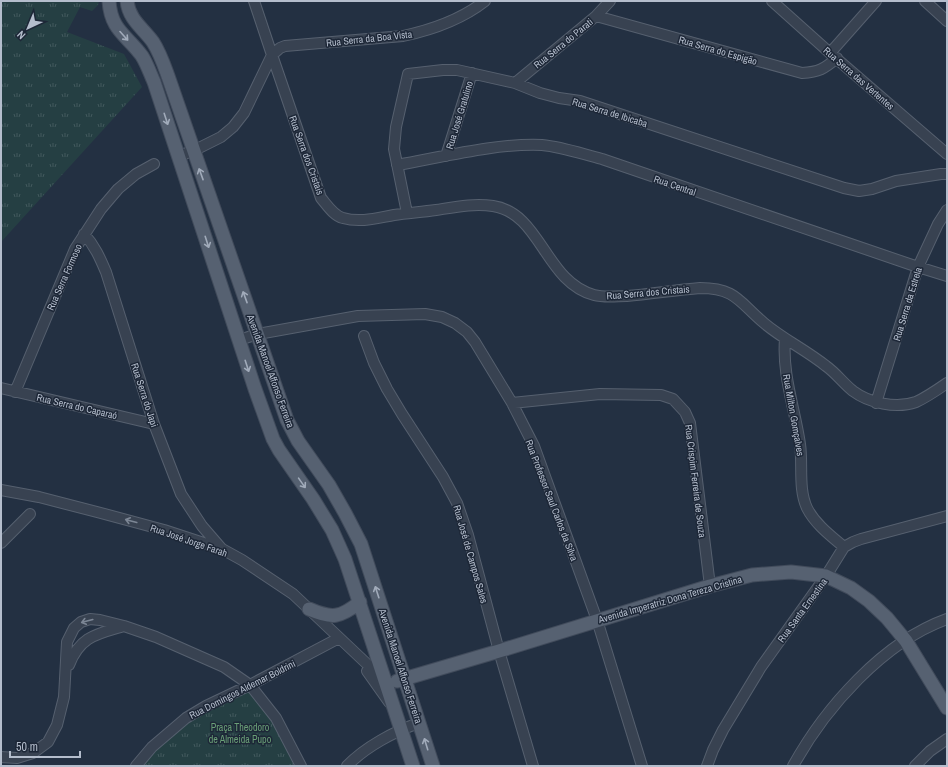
<svg xmlns="http://www.w3.org/2000/svg" width="948" height="767" font-family="'Archivo Narrow',sans-serif">
<style>
.grass{fill:url(#grass-tufts)}
.lines{fill:none;stroke-linecap:round;stroke-linejoin:round}
.minor-casing{stroke:#56606f;stroke-width:12}
.major-casing{stroke:#414b5b;stroke-width:15}
.minor{stroke:#384251;stroke-width:10}
.major{stroke:#566171;stroke-width:13}
.oneway{stroke:#a1abba}
.oneway2{stroke:#7c8695}
.labels{text-anchor:middle;stroke-width:3;stroke-linejoin:round;paint-order:stroke}
.street-label{font-size:10px;fill:#b4bdcc;stroke:#1d2737}
.park-label{font-size:10px;fill:#6a9f77;stroke:#1d2737}
</style>
<defs>
<pattern id="grass-tufts" width="24" height="20" patternUnits="userSpaceOnUse"><rect width="24" height="20" fill="#253f43"/><path d="M3 7l-1-3M5 7V3M7 7l1-3M15 17l-1-3M17 17v-4M19 17l1-3" fill="none" stroke="#42595d"/></pattern>
</defs>
<rect width="100%" height="100%" fill="#233042"/>
<path class="grass" d="M1,1H99L98,5L92,11L80,7L67,32L124,54L142,87L1,242Z
M250,691C269,713 283,739 294,766H140L154,751L192,720Z"/>
<g class="lines">
<g class="minor-casing">
<path id="minor" d="M254,1L272,55L321,198C327,205 334,216 343,218C360,223 377,218 394,215C408,213 422,212 436,210C455,207 474,203 493,206C541,213 545,282 594,295C605,298 617,296 627,296C651,294 675,290 700,288C736,288 739,302 764,323C783,339 806,350 826,366C836,373 843,383 853,391C869,403 896,409 916,402C927,397 937,390 947,383
M772,1L830,53L947,154
M925,1L947,21
M596,16L802,73C819,72 824,69 837,58
M830,53L876,1
M515,83L596,16L610,1
M178,156L193,151L221,137L233,127L244,113L272,55L280,48L285,46L403,36C431,30 462,19 485,1
M446,156L472,73
M397,165C443,157 496,143 542,145C563,147 582,154 602,159L918,267L947,276
M407,213L394,149L396,127L408,74L443,70H457L515,83L540,93L559,98L580,101L844,188L859,191L872,189L896,181L941,174H947
M84,234C95,246 100,258 106,272L154,424L181,494L202,526L221,548
M364,336L374,363L387,389L402,414L443,477L457,503L468,535L499,651L533,766
M785,339C782,375 795,409 800,444C803,464 798,489 807,508C815,524 831,536 844,547
M239,340L258,334L358,316L425,314L442,317L455,323L467,332L475,342L512,403L534,446L597,620L642,766
M1,388L154,424
M15,392L75,249L101,209L118,189L136,174L154,164
M512,403L600,394L661,395L673,399L685,412L690,423L710,586
M876,403L918,267L938,224L947,210
M1,490L39,497L97,512L164,530L222,549L242,560L293,594L385,681
M1,543L30,514
M69,665C80,636 97,634 124,626
M367,671L389,702
M1,757L17,758L33,753L48,742L57,725L64,697L67,642L74,628L81,622L90,619L100,620L124,626L156,637L224,667L250,685L276,718L301,766
M136,766L152,747L186,718L206,706L250,685L339,638
M347,766C365,747 395,731 419,723
M707,766L713,750L723,730L761,667L826,576L844,547L853,542L861,539L947,516
M793,766C825,708 883,642 947,619
M915,766L930,751L947,739"/>
</g>
<g class="major-casing">
<path id="major" d="M109,1C111,31 127,35 142,56C147,64 150,73 154,82L255,389L273,439L279,450L313,499L332,530L345,559L413,766
M127,1C129,20 143,28 153,42C160,53 164,65 168,76L287,420L298,441L329,485L345,513L361,544L433,766
M309,609C332,619 340,618 360,602
M397,681L499,651L710,586L752,575L791,572L826,576L851,588L869,601L887,618L906,641L947,708"/>
</g>
<use href="#minor" class="minor"/>
<use href="#major" class="major"/>
</g>
<defs><path id="oneway-shaft" d="M-6 0H5M1.5-3L5.5 0L1.5 3" fill="none" stroke-width="1.6" stroke-linecap="round" stroke-linejoin="round"/></defs>
<g class="oneway">
<use href="#oneway-shaft" transform="translate(124 36) rotate(48)"/>
<use href="#oneway-shaft" transform="translate(166 119) rotate(72)"/>
<use href="#oneway-shaft" transform="translate(201 174) rotate(-110)"/>
<use href="#oneway-shaft" transform="translate(207 242) rotate(72)"/>
<use href="#oneway-shaft" transform="translate(245 297) rotate(-110)"/>
<use href="#oneway-shaft" transform="translate(247 366) rotate(72)"/>
<use href="#oneway-shaft" transform="translate(302 483) rotate(55)"/>
<use href="#oneway-shaft" transform="translate(377 592) rotate(-108)"/>
<use href="#oneway-shaft" transform="translate(426 744) rotate(-107)"/>
</g>
<g class="oneway2">
<use href="#oneway-shaft" transform="translate(131 521) rotate(-165)"/>
<use href="#oneway-shaft" transform="translate(87 621) rotate(165)"/>
</g>
<g class="labels">
<g class="street-label">
<text transform="translate(369 38) rotate(-6)" y="4">Rua Serra da Boa Vista</text>
<text transform="translate(563 43) rotate(-39)" y="4">Rua Serra do Parati</text>
<text transform="translate(718 50) rotate(16)" y="4">Rua Serra do Espigão</text>
<text transform="translate(859 78) rotate(41)" y="4">Rua Serra das Vertentes</text>
<text transform="translate(610 112) rotate(17)" y="4">Rua Serra de Ibicaba</text>
<text transform="translate(459 115) rotate(-73)" y="4">Rua José Gratulino</text>
<text transform="translate(307 155) rotate(70)" y="4">Rua Serra dos Cristais</text>
<text transform="translate(675 185) rotate(19)" y="4">Rua Central</text>
<text transform="translate(64 277) rotate(-66)" y="4">Rua Serra Formoso</text>
<text transform="translate(648 292) rotate(-5)" y="4">Rua Serra dos Cristais</text>
<text transform="translate(907 304) rotate(-73)" y="4">Rua Serra da Estrela</text>
<text transform="translate(271 371) rotate(70)" y="4">Avenida Manoel Affonso Ferreira</text>
<text transform="translate(145 395) rotate(72)" y="4">Rua Serra do Japi</text>
<text transform="translate(77 406) rotate(13)" y="4">Rua Serra do Caparaó</text>
<text transform="translate(794 415) rotate(80)" y="4">Rua Milton Gomçalves</text>
<text transform="translate(696 481) rotate(83)" y="4">Rua Crispim Ferreira de Souza</text>
<text transform="translate(552 500) rotate(69)" y="4">Rua Professor Saul Carlos da Silva</text>
<text transform="translate(189 540) rotate(19)" y="4">Rua José Jorge Farah</text>
<text transform="translate(471 554) rotate(74)" y="4">Rua José de Campos Sales</text>
<text transform="translate(670 599) rotate(-16)" y="4">Avenida Imperatriz Dona Tereza Cristina</text>
<text transform="translate(802 610) rotate(-54)" y="4">Rua Santa Ernestina</text>
<text transform="translate(401 666) rotate(72)" y="4">Avenida Manoel Affonso Ferreira</text>
<text transform="translate(242 689) rotate(-27)" y="4">Rua Domingos Aldemar Boldrini</text>
</g>
<g class="park-label">
<text x="240" y="731">Praça Theodoro<tspan x="240" dy="12">de Almeida Pupo</tspan></text>
</g>
</g>
<rect width="948" height="767" fill="none" stroke="#b4bdcc" stroke-width="4"/>
<g transform="translate(28 28) rotate(224)" stroke="#1d2737" stroke-width="3" paint-order="stroke">
<path d="M0-3L7 15L0 10L-7 15Z" fill="#b4bdcc"/>
<text y="-6" font-size="11" font-weight="bold" text-anchor="middle" fill="#b4bdcc">N</text>
</g>
<path d="M10 751v6h70v-6" fill="none" stroke="#b4bdcc" stroke-width="2"/>
<text x="16" y="751" font-size="12" fill="#b4bdcc" stroke="#1d2737" stroke-width="3" paint-order="stroke">50 m</text>
</svg>
